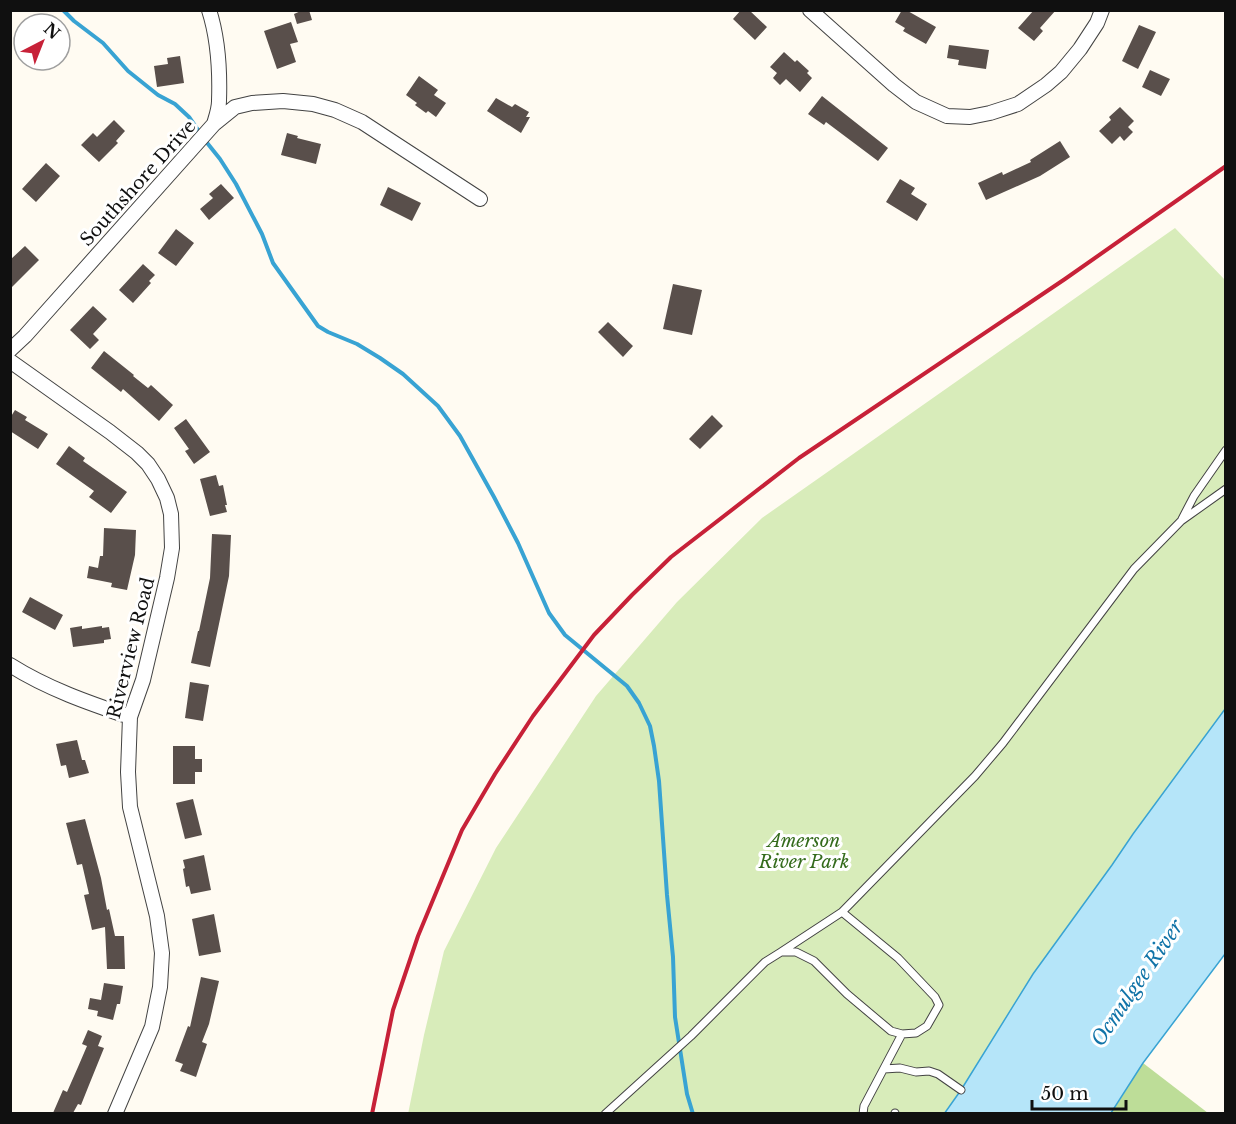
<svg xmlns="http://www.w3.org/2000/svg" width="1236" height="1124" font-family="'Libre Baskerville',serif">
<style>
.green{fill:#d8ecba}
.forest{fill:#bddd98}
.water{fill:#b5e5f9;stroke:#38a3d3;stroke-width:1.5}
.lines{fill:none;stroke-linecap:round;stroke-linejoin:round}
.stream{stroke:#38a3d3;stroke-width:4}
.building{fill:#594f4b}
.service-casing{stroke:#434343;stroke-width:9}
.minor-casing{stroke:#434343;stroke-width:16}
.service{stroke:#fff;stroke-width:7}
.minor{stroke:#fff;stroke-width:14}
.rail{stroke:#c72138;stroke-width:4}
.labels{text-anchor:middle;stroke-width:6;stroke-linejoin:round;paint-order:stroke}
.street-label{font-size:18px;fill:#101010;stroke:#fff}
.park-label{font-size:18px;font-style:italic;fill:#346b1c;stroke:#fff}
.water-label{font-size:20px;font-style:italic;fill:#1274a8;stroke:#fff}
</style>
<rect width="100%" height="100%" fill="#fffbf2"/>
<path class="green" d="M1175,228L1225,280V709L1133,834L1112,865L1033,974L961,1090L944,1113L408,1114L424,1035L444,951L496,848L596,696L677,602L762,518Z"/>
<path class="forest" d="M1143,1063L1208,1113L1111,1114Z"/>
<path class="water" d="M1225,709V954L1143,1063L1111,1113L944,1114L961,1090L1033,974L1112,865L1133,834Z"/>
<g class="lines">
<path class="stream" d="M63,10L74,21L103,43L128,71L158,95L175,104L189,117L200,133
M204,139L220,159L236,184L262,234L273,263L318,326L328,332L357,344L380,358L403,374L438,406L460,436L494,497L518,543L549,613L565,635L627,686L639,703L650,726L654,746L659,781L667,895L673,957L675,1017L687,1094L693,1114"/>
</g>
<path class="building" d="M303,10H309L312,20L297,24L294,14Z
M741,10H749L767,27L755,40L733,19Z
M902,10H906L936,27L926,44L903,31L905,28L895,22Z
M1034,10H1056L1040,28L1043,31L1034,41L1018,28Z
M291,22L298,42L290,44L296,62L277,69L264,31Z
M1139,25L1156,32L1138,69L1122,61Z
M949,45L989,50L986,69L958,65L959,60L947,58Z
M784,52L795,62L797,60L809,71L807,73L812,78L800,92L786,79L780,85L773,78L777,73L770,67Z
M180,56L184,83L157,87L154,66L168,64L167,58Z
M1150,70L1170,79L1161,96L1142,87Z
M419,76L438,90L434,95L446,103L436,117L428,111L426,113L415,105L417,103L406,95Z
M822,96L888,148L878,161L826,122L824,125L808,114Z
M496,98L512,107L515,104L529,112L526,117H530L521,133L487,111Z
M1120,107L1134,121L1128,127L1133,132L1124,141L1120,136L1112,144L1099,131L1111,120L1109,117Z
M114,120L125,131L116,141L118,143L99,162L81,145L93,133L97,137Z
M287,133L298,136L297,138L321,144L316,164L281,155Z
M1060,141L1070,157L1040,176L986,200L978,183L1002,172L1003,175L1031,162L1030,160Z
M46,163L60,176L36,202L22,189Z
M900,179L915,188L911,194L927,204L917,221L886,202Z
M221,184L234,198L209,220L200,209L213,198L209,194Z
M388,187L421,203L412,221L380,205Z
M176,229L194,243L176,266L158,253Z
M25,246L39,260L10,289V260Z
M143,264L155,275L149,281L151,283L133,303L119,290Z
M673,284L702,290L692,335L663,329Z
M93,306L107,319L93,334L99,340L90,349L70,330Z
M608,322L633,346L623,357L598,332Z
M104,351L134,375L133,376L148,388L151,385L173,405L159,421L123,389L121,392L91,368Z
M15,410L27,417L25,420L48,434L38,449L10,431V418Z
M712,415L723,426L700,449L689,439Z
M186,419L210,452L194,464L185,451L189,449L174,428Z
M69,446L85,458L83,461L127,492L111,513L89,497L94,491L56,464Z
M216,475L219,486L223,485L227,505H225L227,512L210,516L200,479Z
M104,528L136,530L135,555L127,590L111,587L112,583L87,578L89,566L98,568L100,556H103Z
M212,534L231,535L229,576L210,667L191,663L198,631H199L210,578Z
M30,597L63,615L55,630L22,612Z
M82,626V629L102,626V628L109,627L111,639L104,640V643L73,647L70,628Z
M190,682L209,685L203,721L185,718Z
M77,740L82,760H85L89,773L69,778L66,765L61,766L56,744Z
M173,746H195V759H202V772H195V784H173Z
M193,799L202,835L185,839L176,803Z
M85,819L101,878L107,910L109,909L115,936H124L125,969H107L105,927L92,930L84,895L89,894L82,864L77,865L66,823Z
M204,855L211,890L191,894L189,886L186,887L183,869L185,868L183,860Z
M214,914L221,952L199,956L192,919Z
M201,977L219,981L209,1024L202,1042L207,1044L196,1077L180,1071L183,1064L175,1061L188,1026L190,1027Z
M104,983L123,986L120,1004H117L113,1020L97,1016L98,1011L88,1009L90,998L101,1000Z
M88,1030L102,1036L98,1046L104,1048L89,1085L81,1105L78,1104L73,1113H53L63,1090L67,1092L78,1067L87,1046L82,1044Z"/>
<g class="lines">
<g class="service-casing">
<path id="service" d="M1182,519L1194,496L1226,450
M781,952L842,912
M884,1069L900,1068L916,1072L929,1071L938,1074L961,1090
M605,1114L691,1036L765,962L781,952H796L814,961L847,994L891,1031L902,1034L916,1033L927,1026L939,1005L935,997L898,958L842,912L975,776L1003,743L1134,569L1181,521L1226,489
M863,1114L864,1106L902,1034
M895,1114V1113"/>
</g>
<g class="minor-casing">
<path id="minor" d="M810,10L894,85L916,102L947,116L970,117L990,113L1018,104L1046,85L1061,72L1080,49L1097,23L1102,10
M214,124L235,107L252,103L283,101L313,104L335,110L362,122L480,199
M10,350L25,336L214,124C216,117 219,109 219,101C220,72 218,38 209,10
M10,361L110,432L137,453L148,464L158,479L167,498L171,514L172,548L167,578L143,680L130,717L128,772L130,807L157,916L162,953L160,987L152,1027L115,1114
M10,665C48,689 89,703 130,717"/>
</g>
<use href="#service" class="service"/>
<use href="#minor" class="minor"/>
<path class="rail" d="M372,1114L393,1010L418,936L462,830L495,774L533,716L594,635L632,595L671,557L799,458L1065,279L1226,166"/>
</g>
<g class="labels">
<g class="street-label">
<text transform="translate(138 183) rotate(-48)" y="6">Southshore Drive</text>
<text transform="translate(131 648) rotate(-76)" y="6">Riverview Road</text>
</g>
<g class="park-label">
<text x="804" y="847">Amerson<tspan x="804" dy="21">River Park</tspan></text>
</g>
<g class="water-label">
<text transform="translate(1137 983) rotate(-56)" y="7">Ocmulgee River</text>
</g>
</g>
<rect width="1236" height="1124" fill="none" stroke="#101010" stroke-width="24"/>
<g transform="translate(42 42) rotate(42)"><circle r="28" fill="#ffffff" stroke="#9f9f9f" stroke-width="1.5"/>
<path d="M0-4.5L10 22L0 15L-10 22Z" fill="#c72138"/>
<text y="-9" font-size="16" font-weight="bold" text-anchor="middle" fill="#101010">N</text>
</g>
<path d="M1032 1100v9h94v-9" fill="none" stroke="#101010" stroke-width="3"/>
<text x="1041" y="1100" font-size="18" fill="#101010" stroke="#ffffff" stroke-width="4.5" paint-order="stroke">50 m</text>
</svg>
